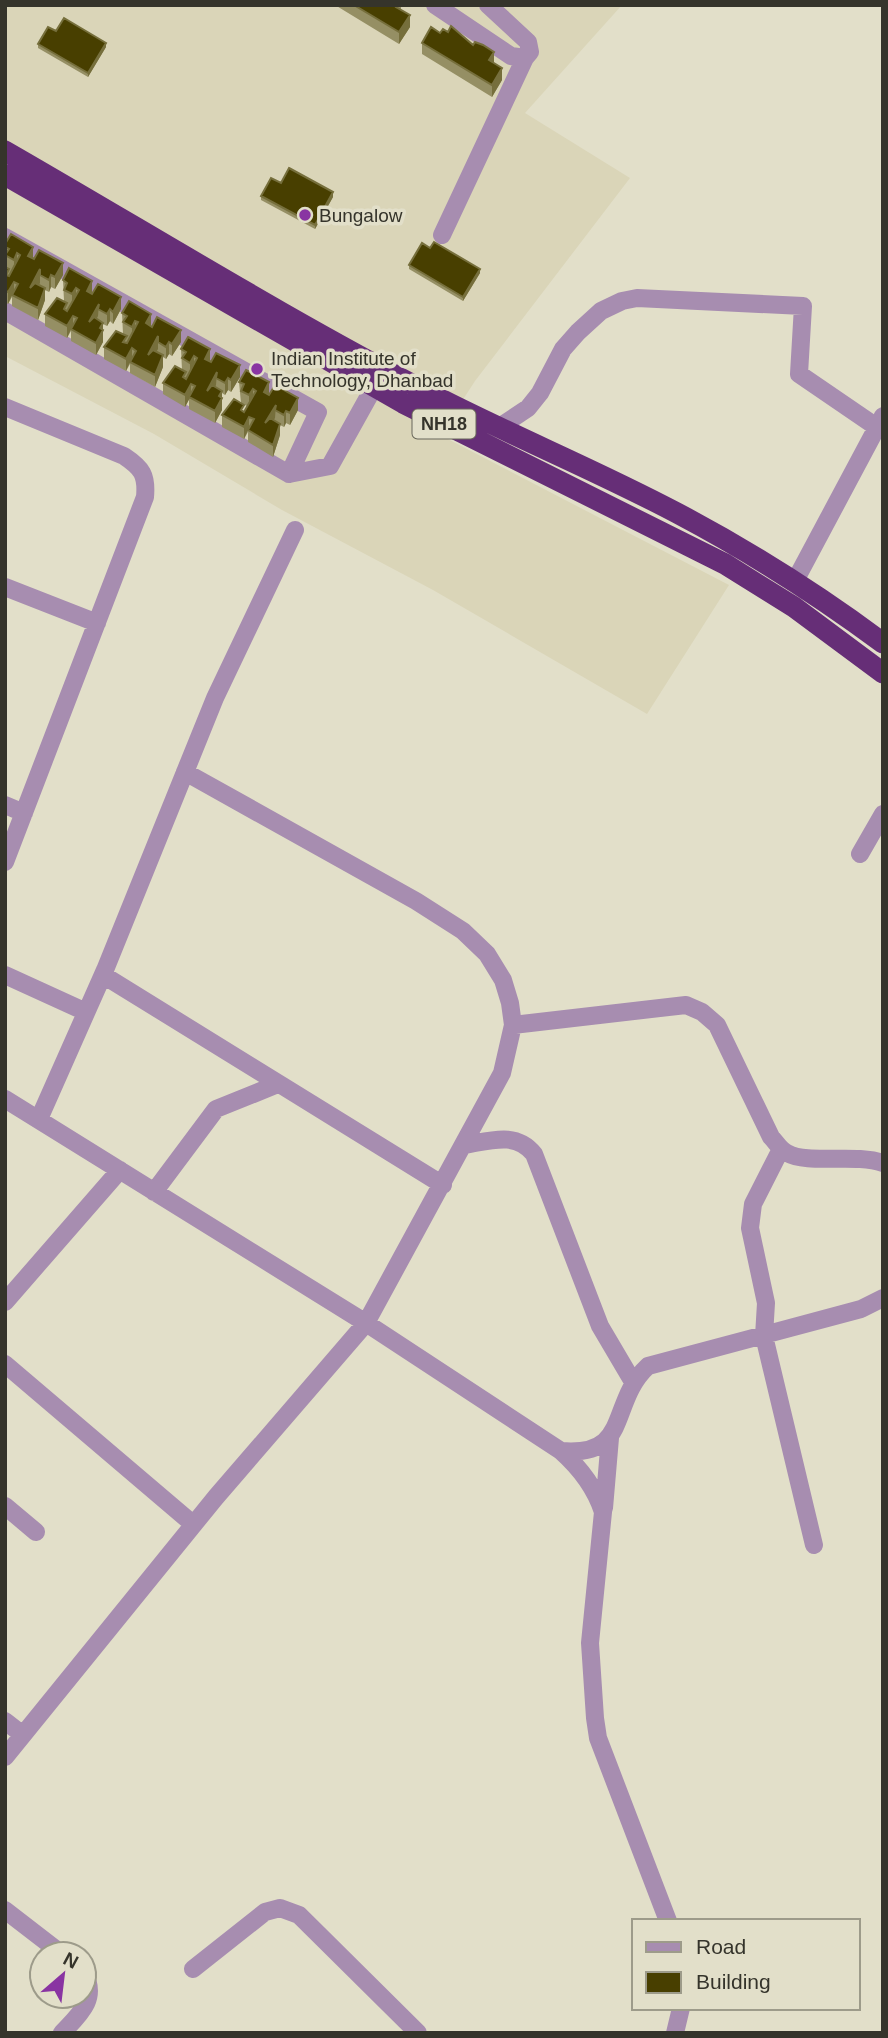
<svg xmlns="http://www.w3.org/2000/svg" width="888" height="2038" font-family="Arial,sans-serif">
<style>
.built{fill:#dad5b8}
.lines{fill:none;stroke-linecap:round;stroke-linejoin:round}
.minor{stroke:#a78db0;stroke-width:18}
.highway{stroke:#662e77;stroke-width:21}
.wall{fill:#958f64}
.shaded-wall{fill:#766f3c}
.building{fill:#483f00;stroke:#766f3c;stroke-width:2}
.poi-dot{fill:#8934a2;stroke:#e2dfc9;stroke-width:2.5}
.labels{text-anchor:middle;stroke-width:7;stroke-linejoin:round;paint-order:stroke}
.shield{fill:#e2dfc9;stroke:#69675a;stroke-width:2}
.shield-label{font-size:18px;font-weight:bold;fill:#35342b}
.poi-label{font-size:19px;fill:#35342b;stroke:#e2dfc9;text-anchor:start}
</style>
<rect width="100%" height="100%" fill="#e2dfc9"/>
<path class="built" d="M5,5H622L525,113L630,178L475,381L440,435L729,585L647,714L433,590L282,510L154,434L5,356Z"/>
<g class="lines">
<path class="minor" d="M435,5L511,56L525,58L530,52L528,42L488,5
M442,235L525,58
M5,237L318,412L289,474L5,311
M5,407L124,456C142,468 147,475 145,497L5,862
M498,428L528,408L540,393L563,349L578,332L601,311L622,301L637,298L803,306L799,374L878,428
M289,474L330,466L374,387
M795,581L883,416
M5,587L97,623
M5,805L24,813
M860,854L883,814
M5,975L86,1012
M103,975L443,1185
M513,1025L686,1005L702,1012L717,1025L771,1137C776,1142 780,1150 787,1153C808,1165 855,1153 883,1163
M5,1099L366,1323L561,1451C580,1468 595,1487 603,1512L590,1643L595,1718L598,1738L668,1921
M39,1119L105,970L215,698L295,530
M464,1145C490,1141 516,1131 534,1154L600,1326L633,1382
M781,1149L753,1204L750,1228L766,1303L764,1336L814,1545
M154,1192L216,1109L278,1084
M5,1302L120,1170
M5,1364L193,1524
M561,1451C632,1457 608,1403 648,1366L861,1309L883,1298
M5,1506L36,1532
M604,1508L610,1438
M5,1721L23,1735
M5,1757L216,1497L366,1323L502,1073L513,1025L510,1003L503,980L487,954L463,931L416,901L185,772
M5,1910L62,1954
M193,1969L265,1912L280,1908L299,1915L418,2033
M62,2033C80,2014 98,1999 84,1973
M675,2033L681,2008"/>
<path class="highway" d="M5,151C146,232 284,318 429,393C510,435 596,470 677,513C749,551 817,594 883,643
M5,175L403,403L725,564L794,607L883,673"/>
</g>
<path class="wall" d="M335,5H401V10L410,27L399,44Z
M56,31L106,47L88,77L38,48V44Z
M422,43L494,63L502,80L492,97L422,54Z
M261,196L333,197L315,229L261,200Z
M5,244L63,275L55,289L51,287L49,292L45,290V300L38,320L12,306V297L8,304L5,302Z
M430,248L480,273L463,301L409,269V265Z
M63,280L92,293L121,309L113,324L110,321L107,326L103,324V342L96,355L71,341V331L67,338L45,326V314L64,301Z
M122,313L151,326L181,342L172,356L169,354L166,359L163,357V367L155,387L130,373V364L126,371L104,359V347L123,334Z
M181,349L210,362L240,377L231,392L228,390L225,395L222,393V410L215,423L189,409V399L185,407L163,394V383L182,370Z
M239,382L268,395L298,410L290,425L286,423L284,427L280,425V435L273,457L248,442V432L244,439L222,427V415L244,412L247,406L241,403Z"/>
<path class="shaded-wall" d="M410,15V27L399,44V32Z
M106,43V47L88,77V73Z
M494,52V64L489,60Z
M502,68V80L492,97V85Z
M333,192V197L315,229V225Z
M33,247V259L28,268V256Z
M17,253V265L14,272V260Z
M63,263V275L55,289V277Z
M40,269V283L30,300V288Z
M480,269V273L463,301V297Z
M51,275V287L49,292V280Z
M92,281V293L87,303V291Z
M14,282V293L12,295L8,304V292Z
M45,288V300L38,320V308Z
M76,288V300L72,306V294Z
M121,297V309L113,324V312Z
M99,304L98,316L89,334V322Z
M110,309V321L107,326V314Z
M151,314V325L146,335V323Z
M73,316V328L71,329L67,338V326Z
M135,321V333L132,339V327Z
M103,323V342L96,355V343L100,328Z
M181,330V342L172,356V344Z
M158,336V349L148,367V355Z
M169,342V354L166,359V347Z
M132,348V360L130,362L126,371V359Z
M210,349V361L205,371V359Z
M163,355V367L155,387V375Z
M194,356V368L190,375V363Z
M240,365V377L231,392V380Z
M217,372L216,385L207,403V391Z
M228,378V390L225,395V383Z
M269,382V394L264,404V392Z
M191,384V396L185,407V395Z
M253,389V401L249,407V395Z
M222,391V410L215,423V411L219,396Z
M298,398V410L290,425V413Z
M276,405L275,418L265,435V423Z
M286,411V423L284,427V415Z
M249,417V429L248,430L244,439V427Z
M280,424V435L273,457V445Z"/>
<path class="building" d="M354,5H397L396,7L410,15L399,32Z
M64,18L106,43L88,73L38,44L48,27L56,31Z
M451,26L473,45L475,42L483,45L494,52L489,60L502,68L492,85L422,43L431,27L440,33L443,29L448,32Z
M289,168L333,192L315,225L261,196L271,178L281,183Z
M11,234L33,247L28,256L34,259L39,250L63,263L55,277L51,275L49,280L40,275V269L30,288L35,283L45,288L38,308L12,295L18,284L14,282L8,292L5,290V267L9,269L6,275L9,276L20,255L17,253L14,260L5,255L9,249L5,247V244Z
M434,242L480,269L463,297L409,265L422,243L430,248Z
M69,268L92,281L87,291L92,294L98,284L121,297L113,312L110,309L107,314L98,309L99,304L89,322L94,317L103,323L100,328L103,330L96,343L71,329L77,318L73,316L67,326L45,314L57,298L67,303L64,309L67,311L79,290L76,288L72,294L64,290L67,283L63,280Z
M129,301L151,314L146,323L152,327L157,317L181,330L172,344L169,342L166,347L158,342V336L148,355L153,350L163,355L155,375L130,362L136,351L132,348L126,359L104,347L116,331L127,336L123,342L127,343L138,322L135,321L132,327L123,322L127,316L122,313Z
M188,337L210,349L205,359L211,362L216,353L240,365L231,380L228,378L225,383L216,378L217,372L207,391L212,385L222,391L219,396L222,398L215,411L189,397L195,386L191,384L185,395L163,383L175,366L186,372L183,377L186,379L197,358L194,356L190,363L182,358L186,352L181,349Z
M246,370L269,382L264,392L269,395L275,385L298,398L290,413L286,411L284,415L275,410L276,405L265,423L270,418L280,424L273,445L248,430L254,419L249,417L244,427L222,415L234,399L244,405L241,410L244,412L256,391L253,389L249,395L241,391L244,384L239,382Z"/>
<g class="poi-dot">
<circle cx="305" cy="215" r="7"/>
<circle cx="257" cy="369" r="7"/>
</g>
<g class="labels">
<rect class="shield" x="412.5" y="409.5" width="63" height="29" rx="5"/>
<g class="shield-label">
<text x="444" y="430">NH18</text>
</g>
<g class="poi-label">
<text x="319" y="222">Bungalow</text>
<text x="271" y="365">Indian Institute of<tspan x="271" dy="22">Technology, Dhanbad</tspan></text>
</g>
</g>
<rect width="888" height="2038" fill="none" stroke="#35342b" stroke-width="14"/>
<rect x="632" y="1919" width="228" height="91" fill="#e2dfc9" stroke="#9d9b8a" stroke-width="2"/>
<rect x="646" y="1942" width="35" height="10" fill="#a78db0" stroke="#9d9b8a" stroke-width="2"/>
<text x="696" y="1954" font-size="21" fill="#35342b">Road</text>
<rect x="646" y="1972" width="35" height="21" fill="#483f00" stroke="#9d9b8a" stroke-width="2"/>
<text x="696" y="1989" font-size="21" fill="#35342b">Building</text>
<g transform="translate(63 1975) rotate(28)"><circle r="33" fill="#e2dfc9" stroke="#9d9b8a" stroke-width="2"/>
<path d="M0-5L12 26L0 18L-12 26Z" fill="#8934a2"/>
<text y="-10" font-size="19" font-weight="bold" text-anchor="middle" fill="#35342b">N</text>
</g>
</svg>
